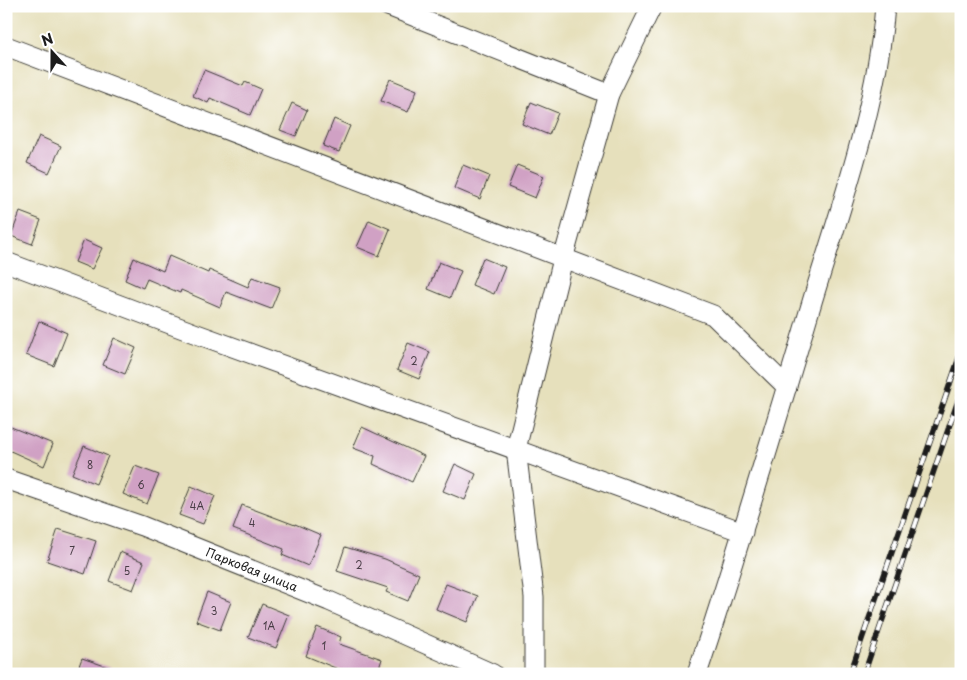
<svg xmlns="http://www.w3.org/2000/svg" width="967" height="680" font-family="'Playpen Sans',sans-serif">
<style>
.building{fill:#d0a1c4}
.lines{fill:none;stroke-linecap:round;stroke-linejoin:round}
.minor-casing{stroke:#3a3934;stroke-width:21}
.minor{stroke:#fff;stroke-width:19}
.rail-casing{stroke:#1c1c1c;stroke-width:5.5}
.rail{stroke:#fff;stroke-width:4;stroke-dasharray:11;stroke-linecap:butt}
.labels{text-anchor:middle;stroke-width:4;stroke-linejoin:round;paint-order:stroke}
.number-label{font-size:10px;fill:#493d46}
.street-label{font-size:12px;fill:#1c1c1c;stroke:#fff}
</style>
<rect width="100%" height="100%" fill="#fff"/>
<filter id="ink" filterUnits="userSpaceOnUse"><feTurbulence type="fractalNoise" baseFrequency=".02" numOctaves="2"/><feDisplacementMap in="SourceGraphic" scale="10" xChannelSelector="R" yChannelSelector="G"/><feConvolveMatrix kernelMatrix="1 2 1 2 8 2 1 2 1" color-interpolation-filters="sRGB"/></filter>
<filter id="wash" filterUnits="userSpaceOnUse"><feTurbulence type="fractalNoise" baseFrequency=".0096" numOctaves="4" result="noise"/><feDisplacementMap in="SourceGraphic" scale="20" xChannelSelector="R" yChannelSelector="G"/><feGaussianBlur stdDeviation="1.12" result="paint"/><feColorMatrix in="noise" values="0 0 0 0 0 0 0 0 0 0 0 0 0 0 0 0 0 1.4 0 .05"/><feComposite in="paint" operator="in"/></filter>
<g filter="url(#wash)">
<rect width="100%" height="100%" fill="#e6e0bc"/>
<g id="blocks">
<path class="building" d="M204,70L243,86L245,82L261,89L250,115L210,98L208,103L193,96Z
M390,79L417,90L408,112L381,101Z
M531,102L558,113L549,135L522,124Z
M292,103L307,110L296,136L280,130Z
M334,119L350,126L339,152L323,146Z
M39,136L61,146L49,173L27,163Z
M463,165L489,176L480,199L454,188Z
M517,165L544,176L535,198L508,187Z
M20,212L41,220L32,244L11,236Z
M369,220L390,229L379,256L357,247Z
M84,240L102,248L92,269L75,262Z
M169,256L208,273L209,270L248,287L252,277L280,287L271,309L226,292L220,307L181,290L180,293L147,279L143,288L125,280L134,258L163,271Z
M483,258L505,267L494,294L472,285Z
M439,262L461,271L450,298L428,289Z
M39,321L67,333L54,366L26,355Z
M114,338L136,348L125,374L103,365Z
M408,343L430,352L419,379L397,370Z
M6,425L53,444L44,466L6,449Z
M362,427L424,456L412,482L373,464L375,456L353,448Z
M84,446L108,456L96,484L72,474Z
M455,464L476,474L465,500L443,491Z
M135,466L159,475L147,504L123,494Z
M191,486L215,496L203,524L179,515Z
M242,505L295,525V524L321,535L308,566L282,555L284,549L233,529Z
M58,529L96,541L85,574L47,561Z
M345,547L385,559L419,574L408,601L386,592L388,588L337,571Z
M120,552L144,562L133,590L109,581Z
M446,584L478,596L467,622L436,609Z
M207,592L231,602L220,630L196,621Z
M262,604L289,615L276,648L248,637Z
M317,627L341,637L339,644L382,659L377,674H350L306,656Z
M82,658L122,672L121,674H76Z"/>
</g>
</g>
<g filter="url(#ink)">
<use href="#blocks" fill-opacity="0" stroke="#3a3934" stroke-width="1"/>
<g class="lines">
<g class="minor-casing">
<g id="minor">
<path d="M388,6L609,94"/>
<path d="M6,46L713,315L787,387"/>
<path d="M6,262L194,333L743,532"/>
<path id="s1" d="M6,479L142,526L329,601L493,674"/>
<path d="M534,674V597L516,449L563,259L609,94L652,6"/>
<path d="M697,674C738,551 775,426 812,302C841,206 877,107 885,6"/>
</g>
</g>
<use href="#minor" class="minor"/>
<g class="rail-casing">
<path id="rail" d="M850,674L961,352
M864,674L961,392"/>
</g>
<use href="#rail" class="rail"/>
</g>
</g>
<g class="labels">
<g class="number-label">
<text x="414" y="365">2</text>
<text x="90" y="469">8</text>
<text x="141" y="489">6</text>
<text x="197" y="510">4А</text>
<text x="252" y="527">4</text>
<text x="72" y="555">7</text>
<text x="359" y="569">2</text>
<text x="127" y="575">5</text>
<text x="214" y="615">3</text>
<text x="269" y="630">1А</text>
<text x="324" y="650">1</text>
</g>
<g class="street-label">
<text dy="4" stroke="none"><textPath href="#s1" startOffset="262">Парковая улица</textPath></text>
</g>
</g>
<rect width="967" height="680" fill="none" stroke="#fff" stroke-width="25"/>
<g transform="translate(52 52) rotate(339)" stroke="#ffffff" stroke-width="4" paint-order="stroke">
<path d="M0-4L9 19L0 12L-9 19Z" fill="#1c1c1c"/>
<text y="-8" font-size="14" font-weight="bold" text-anchor="middle" fill="#1c1c1c">N</text>
</g>
</svg>
